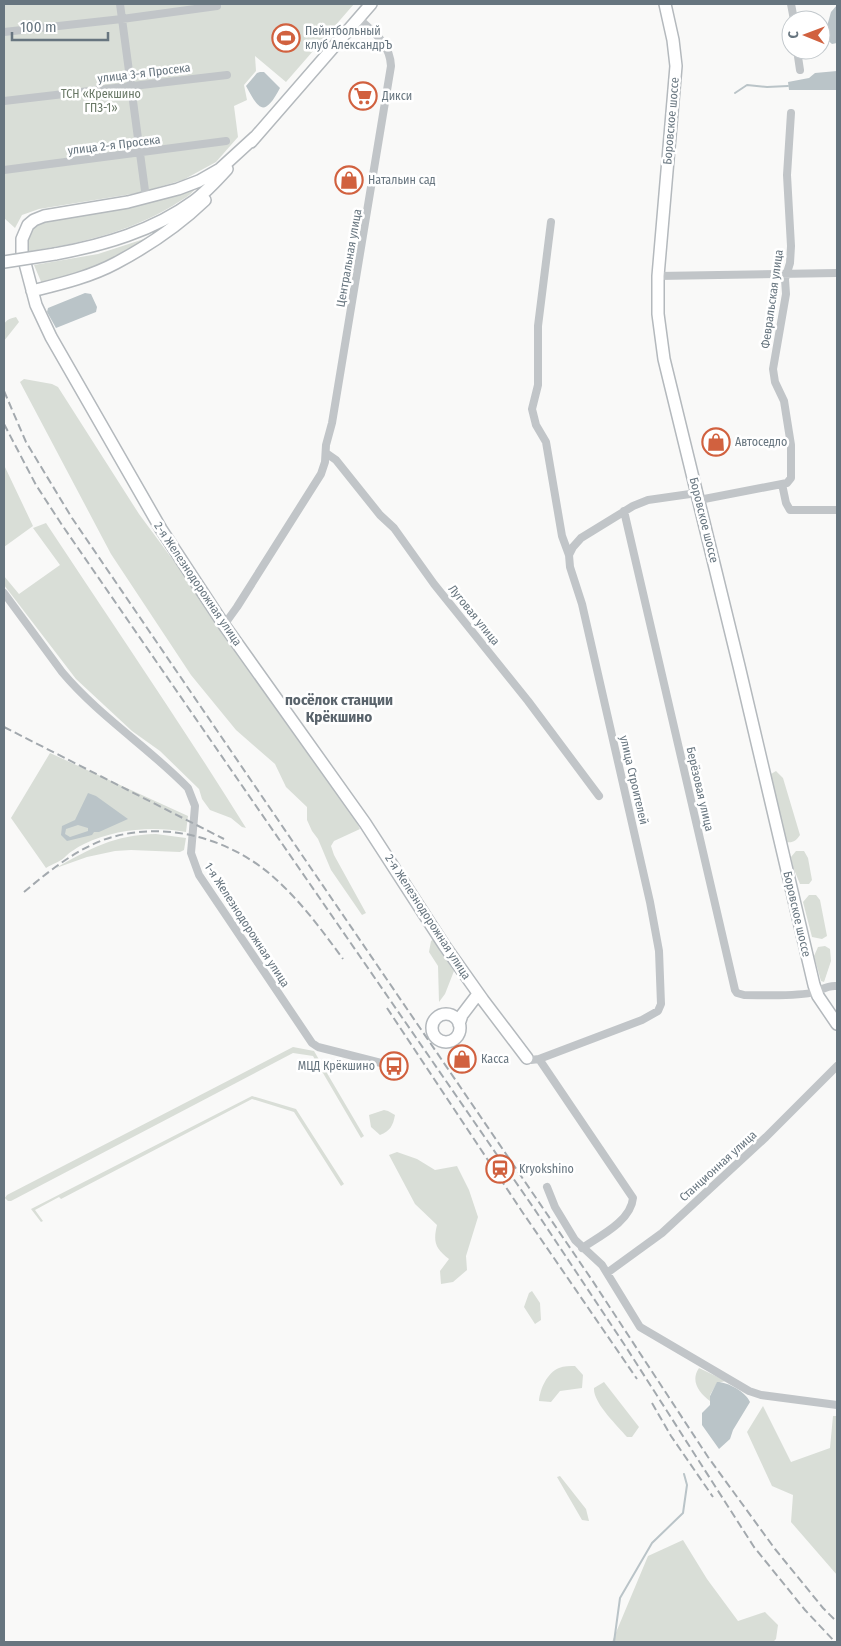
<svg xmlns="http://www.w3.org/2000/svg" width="841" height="1646" font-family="'Fira Sans Condensed',sans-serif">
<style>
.green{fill:#d9ded7}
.water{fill:#bac4c8;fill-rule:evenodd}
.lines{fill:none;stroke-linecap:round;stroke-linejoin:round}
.stream{stroke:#bac4c8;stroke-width:2}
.secondary-casing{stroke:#b4b9bd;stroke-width:14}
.street{stroke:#c1c5c8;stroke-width:8}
.secondary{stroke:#fff;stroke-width:11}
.rail{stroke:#a3a9ae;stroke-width:2;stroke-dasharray:8 4;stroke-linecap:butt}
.secondary-bridge-casing{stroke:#b4b9bd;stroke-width:14;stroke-linecap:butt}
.secondary-bridge{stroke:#fff;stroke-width:11}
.labels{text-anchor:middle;stroke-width:5;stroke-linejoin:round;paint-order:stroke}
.poi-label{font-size:12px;fill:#67757f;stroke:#fff;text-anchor:start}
.street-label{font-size:12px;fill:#67757f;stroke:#fff}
.park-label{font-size:12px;fill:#697866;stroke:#fff}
.quarter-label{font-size:15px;font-weight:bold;fill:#59636b;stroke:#fff}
</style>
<rect width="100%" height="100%" fill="#f9f9f8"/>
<path class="green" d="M4,4H354L286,82L255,56L256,71L244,85L247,100L234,106L238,137L216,162L183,180L138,193L39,209L22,215L15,228L4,218Z
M197,186C192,195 183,199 174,205C128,233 77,244 25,252L26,231L32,224Z
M147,238C115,258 79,276 42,284L34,265L98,254Z
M16,317L19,322L4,341C4,326 0,321 16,317Z
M24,379L52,384L58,387L139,514L187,579L280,715L356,821L360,829L334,841L331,846L334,855L366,913L362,915L331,870L318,839L312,831L307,820V807L286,787L275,764L236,730L191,675L111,554L20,382Z
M4,465L33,526L4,547Z
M46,523C113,625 182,725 246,828L242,827L231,818L210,810L202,799L199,789L160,751L132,731L76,679L4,585V576L19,594L60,565L33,528Z
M50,753L188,816L186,832C152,826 116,829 84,844C78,847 70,852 66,856C62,861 52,864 46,868L11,818Z
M776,771L783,778L800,835C796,841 793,843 786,842L771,774Z
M156,834L186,838L184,850L180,852L131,850L115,851L87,857L56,868C91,848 114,835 156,834Z
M796,851H804L808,858L812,880L809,884H800L793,867L791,857Z
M809,895H816L820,900L827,936L822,939L812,937L803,902Z
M434,939L454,971L445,994L439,1002L438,966L429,952L431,941Z
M825,946L830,949L831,961L824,982L821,981L814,956L818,947Z
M293,1047L314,1051L364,1136L361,1138L313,1056L293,1053L11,1201H8L5,1198L7,1195Z
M252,1096L296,1109L344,1184L341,1186L294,1112L252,1099L61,1199L59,1197L35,1210L43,1221L41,1222L31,1209Z
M384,1110L388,1111L395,1115C393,1126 390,1131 380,1135L371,1127L369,1115Z
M397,1152L417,1159L435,1170L457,1166L469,1190L478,1217L466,1256L467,1270L453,1282L441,1284L440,1271L449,1259C435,1248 433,1242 437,1225L415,1204L389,1155Z
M532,1291L540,1303L541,1320L535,1324L524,1307L529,1293Z
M575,1366L583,1375L582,1388L560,1391L551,1402L539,1401C540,1389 547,1373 559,1368C564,1366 570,1366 575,1366Z
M699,1368L726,1381L717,1383L710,1395V1401C699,1393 690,1381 699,1368Z
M604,1382L639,1427L632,1437H627C618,1426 593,1403 594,1388Z
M763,1406L791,1462L830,1448L833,1416H837V1575L791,1522L793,1495L772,1486L747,1432Z
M560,1476L586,1509L589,1521L582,1520L557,1477Z
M683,1540L707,1579L738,1621L765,1612L778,1625L776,1639L773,1642H612L648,1556Z"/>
<path class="water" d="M837,5V43L832,44L824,37L831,12Z
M837,71V90H789L788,82L809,78L815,73Z
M260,72H264L280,88C264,118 259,110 246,86L257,73Z
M85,293L91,294L97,307L96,312L56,328L47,312L48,308Z
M88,793L96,796L128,819L99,832H94L92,835L67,841L61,835L62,826L75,820ZM78,825L88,828V831L70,837L65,834L66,829Z
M717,1382C728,1382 746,1392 750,1402L733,1430L730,1439L719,1449L702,1425V1413L710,1405V1396Z"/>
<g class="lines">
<path class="stream" d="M735,93L747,85L767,87L788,86
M614,1642L620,1598L652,1543L683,1513L687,1485L684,1474"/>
<g class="secondary-casing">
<path id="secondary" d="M665,4L673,40L676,66L658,276V314L664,359L739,666L814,985L818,996L837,1024
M255,137L220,169L199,181L178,189L128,202L44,216L34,220L28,225L22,239V252L36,305L51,337L161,529L224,625L365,823L444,945L483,1000L527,1058
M251,142L371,4
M55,254C104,245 153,231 194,201C206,192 217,180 227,169
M32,291C60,284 90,277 116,263C148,246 179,225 205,200
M432 1028a14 14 0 1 1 28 0a14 14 0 1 1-28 0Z
M459,1024L462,1015L478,994"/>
</g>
<path class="street" d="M120,4L146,198
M791,4L794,20
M4,32L122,19L217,6
M797,50L800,70
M4,101L227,75
M4,170L226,141
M658,276L837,273
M326,453L336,460L380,515L394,528L434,584L528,701L599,796
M782,484L786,503L790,510H837
M699,500L787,483L791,478V445L784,401L775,382L773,369L786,294L785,279L790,263L791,246L787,175L791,113
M624,511L735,990L737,993L744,995C764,995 797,997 815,992C823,989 828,985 837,986
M569,555L573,547L581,538L633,506L648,500L697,493
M4,593L62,672C99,716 148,747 188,788L195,806L191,853L199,875L312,1043L318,1047L385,1064L391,1069
M224,625L237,607L321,474L325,462L326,445L332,423L391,66C390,43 373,32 358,18
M527,1058L531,1060L539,1059L642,1020L658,1011L661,1004L659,951L650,902L582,604L570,567L569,555L562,536L546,442L536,425L532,409L538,385V326L551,222
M539,1059L633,1198C631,1221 600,1236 582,1248
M547,1187L555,1207L575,1240L602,1265L640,1327L749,1391L761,1395L837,1405
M607,1273L662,1233L766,1137L837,1066"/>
<use href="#secondary" class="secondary"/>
<path class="rail" d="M4,391L26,442L72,518L592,1280L708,1457L775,1549L823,1608L837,1622
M4,424L36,485L62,525L533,1207L624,1344L754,1547L805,1610L835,1642
M4,727L224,839
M24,892C48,872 74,851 103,840C165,818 236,839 282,885C305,907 324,933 343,959
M387,1008L523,1213L637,1379
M652,1403L671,1436L713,1497"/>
<g class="secondary-bridge-casing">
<path id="secondary-bridge" d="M4,262L55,254"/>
</g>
<use href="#secondary-bridge" class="secondary-bridge"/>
</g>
<defs>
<g id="stadium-ring" transform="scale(1.4375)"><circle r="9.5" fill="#fff" stroke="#d1613f" stroke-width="1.5"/><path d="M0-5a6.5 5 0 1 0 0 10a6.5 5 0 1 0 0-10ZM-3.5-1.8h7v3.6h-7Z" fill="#d1613f"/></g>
<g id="supermarket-ring" transform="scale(1.4375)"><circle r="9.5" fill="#fff" stroke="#d1613f" stroke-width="1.5"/><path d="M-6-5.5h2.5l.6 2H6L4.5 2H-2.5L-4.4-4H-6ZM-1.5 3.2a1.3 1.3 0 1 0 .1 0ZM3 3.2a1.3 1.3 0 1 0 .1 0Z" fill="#d1613f"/></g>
<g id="shop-ring" transform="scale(1.4375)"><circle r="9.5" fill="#fff" stroke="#d1613f" stroke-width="1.5"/><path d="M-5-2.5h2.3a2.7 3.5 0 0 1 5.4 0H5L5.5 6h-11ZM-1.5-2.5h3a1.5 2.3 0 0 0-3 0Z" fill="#d1613f"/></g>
<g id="bus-ring" transform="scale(1.4375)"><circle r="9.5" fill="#fff" stroke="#d1613f" stroke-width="1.5"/><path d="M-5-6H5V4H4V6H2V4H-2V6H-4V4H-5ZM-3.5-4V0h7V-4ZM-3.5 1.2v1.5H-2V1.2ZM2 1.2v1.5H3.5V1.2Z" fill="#d1613f"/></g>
<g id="station-ring" transform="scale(1.4375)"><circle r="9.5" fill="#fff" stroke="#d1613f" stroke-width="1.5"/><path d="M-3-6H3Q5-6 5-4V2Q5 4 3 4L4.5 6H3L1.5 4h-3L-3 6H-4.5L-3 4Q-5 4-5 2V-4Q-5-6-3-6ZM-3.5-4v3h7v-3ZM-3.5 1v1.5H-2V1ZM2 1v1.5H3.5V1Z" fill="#d1613f"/></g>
</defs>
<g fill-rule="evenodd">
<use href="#stadium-ring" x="286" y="38"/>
<use href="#supermarket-ring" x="363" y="96"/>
<use href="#shop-ring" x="349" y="180"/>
<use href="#shop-ring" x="716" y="442"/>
<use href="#shop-ring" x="462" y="1059"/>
<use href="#bus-ring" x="394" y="1066"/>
<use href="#station-ring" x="500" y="1169"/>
</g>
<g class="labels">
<g class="poi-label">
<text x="305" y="35">Пейнтбольный<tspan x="305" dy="14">клуб АлександрЪ</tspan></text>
<text x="382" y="100">Дикси</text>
<text x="368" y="184">Натальин сад</text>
<text x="735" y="446">Автоседло</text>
<text x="481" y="1063">Касса</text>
<text x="375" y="1070" text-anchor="end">МЦД Крёкшино</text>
<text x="519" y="1173">Kryokshino</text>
</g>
<g class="street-label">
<text transform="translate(144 73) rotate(-7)" y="4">улица 3-я Просека</text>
<text transform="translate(671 121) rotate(-85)" y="4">Боровское шоссе</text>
<text transform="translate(114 145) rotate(-7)" y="4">улица 2-я Просека</text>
<text transform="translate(349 258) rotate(-80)" y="4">Центральная улица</text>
<text transform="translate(772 299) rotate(-82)" y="4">Февральская улица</text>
<text transform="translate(704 520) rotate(76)" y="4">Боровское шоссе</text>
<text transform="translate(198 584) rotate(56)" y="4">2-я Железнодорожная улица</text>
<text transform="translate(474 615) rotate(51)" y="4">Луговая улица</text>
<text transform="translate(634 780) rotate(77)" y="4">улица Строителей</text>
<text transform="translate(700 789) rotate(77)" y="4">Берёзовая улица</text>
<text transform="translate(797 914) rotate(77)" y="4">Боровское шоссе</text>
<text transform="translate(428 917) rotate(57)" y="4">2-я Железнодорожная улица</text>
<text transform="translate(247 925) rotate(57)" y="4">1-я Железнодорожная улица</text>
<text transform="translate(718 1166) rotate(-42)" y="4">Станционная улица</text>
</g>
<g class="park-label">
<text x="101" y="98">ТСН «Крекшино<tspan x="101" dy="14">ГПЗ-1»</tspan></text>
</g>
<g class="quarter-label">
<text x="339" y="705">посёлок станции<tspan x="339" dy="17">Крёкшино</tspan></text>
</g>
</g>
<rect width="841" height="1646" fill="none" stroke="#67757f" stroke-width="10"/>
<g transform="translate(806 35) rotate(271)"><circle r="24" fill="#ffffff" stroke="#c2c8cc"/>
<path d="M0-4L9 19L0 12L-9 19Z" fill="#d1613f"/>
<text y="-8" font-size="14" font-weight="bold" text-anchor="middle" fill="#67757f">С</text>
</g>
<path d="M12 32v8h96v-8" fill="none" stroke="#67757f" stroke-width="2.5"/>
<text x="20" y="32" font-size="15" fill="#67757f" stroke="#ffffff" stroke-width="4" paint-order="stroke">100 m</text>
</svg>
